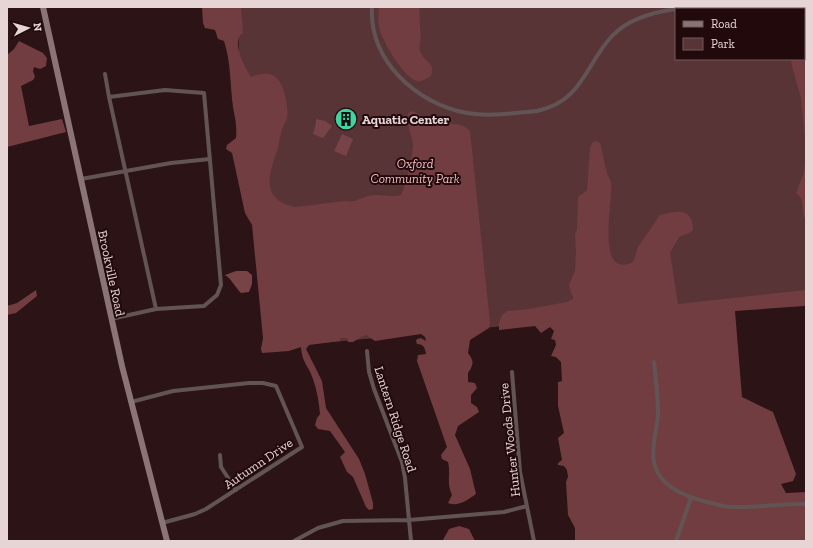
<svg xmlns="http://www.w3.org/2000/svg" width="813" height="548" font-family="'Zilla Slab',serif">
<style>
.green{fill:#583437;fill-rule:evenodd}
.forest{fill:#713d41}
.water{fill:#784347}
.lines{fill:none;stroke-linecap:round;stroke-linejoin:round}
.street{stroke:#625455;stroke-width:4}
.secondary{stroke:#8a7475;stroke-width:6}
.labels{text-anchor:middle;stroke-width:4;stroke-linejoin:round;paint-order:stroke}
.poi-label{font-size:13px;font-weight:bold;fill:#e7d5d6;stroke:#220a0c;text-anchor:start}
.park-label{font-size:13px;font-style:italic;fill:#f4bec1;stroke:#220a0c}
.street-label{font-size:13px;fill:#e7d5d6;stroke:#220a0c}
</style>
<rect width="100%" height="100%" fill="#2c1315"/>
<path class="green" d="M237,7H806V298L268,348L239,53ZM676,9H804V59H676Z"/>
<path class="forest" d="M202,7H241L243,33C230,40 245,68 251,77C273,68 282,78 286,100C287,105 288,113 287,118C286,122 283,126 282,130C280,136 279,142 278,148C274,160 268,174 270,187C272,199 284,205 295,207L345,201C355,203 360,198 369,196C380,193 390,198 401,195C405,188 413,154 413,145C412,135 406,124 408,114L411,111C416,112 418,115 422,117C427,120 434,121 440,122C450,125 463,122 470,131L490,323L489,328L470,340L468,353C474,361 474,364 468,373V382L475,383L477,388L471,395V403L477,407L479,412L458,426L455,435L470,469L476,494C468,500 458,507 448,503L452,495C446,482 451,474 448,462L442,459L441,455L447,447L417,361L418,355L426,354C425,347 423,344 417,344L416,341L417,339L421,338L426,341L425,337L421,334L375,341L366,335L363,336L353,342H348L347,338H340V341L309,345L306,349L322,381L326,408L359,459L365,474L373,503V509L369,510L366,507L353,477L347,472L340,457L345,452L330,431L318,429L315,425L317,418L320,414C319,402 317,391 313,379C309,366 302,363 301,347L289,351L262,353L261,349L263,338L252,225L245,213L232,153L226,149L227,145L236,138C237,124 235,119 233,107C230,85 231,62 224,41L218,39L215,30L205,28L203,23Z
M379,7H420C419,16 420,25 421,35C421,42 417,48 422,55C425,61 434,63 432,72C432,76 429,77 426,79C423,80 421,82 418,81C405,80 384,43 380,31C378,23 378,15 379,7Z
M19,41L43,53L47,58L46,66L40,69L34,67L33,71L35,77L33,80L21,86L29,126L62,119L66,132L7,147V55L14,49Z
M804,57H806V148L801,98L791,63L792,59H804Z
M595,141L600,143C603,153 604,163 607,173C608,176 610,179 611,182C614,197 594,281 633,262L638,247L660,215C675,211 693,206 693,230L689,233L679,237L670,253L678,304L806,290V305L804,306L735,311L742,397L773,412L796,474L793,481L781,484L786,493L806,492V541H575V528L568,515L566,482L568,477L567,470L564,466L558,465V463L562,460L558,438L564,433L558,406V382L562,381L561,362L556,357L551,356L556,345L555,340L551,339L554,331L550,327L541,333L535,326L499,330V323L502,315L507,311L529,309L567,302L573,299V297L571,292L569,285L575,271L576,252L575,234L577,230L578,198L579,196L584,193L587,190L590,148L592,143Z
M806,149V220C800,212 806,199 796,193L804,172Z
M36,290L37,296L16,313L7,315V306L17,303Z
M459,526L469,529L475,541H443L444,538L449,529Z"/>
<path class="water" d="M316,119L325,121L332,126L323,138L313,134L316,123Z
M342,134L353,139L346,156L334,151Z
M236,271H247L252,275V284L249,292L241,293C235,287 231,278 225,275Z"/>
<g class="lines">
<path class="street" d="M372,7C369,61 417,104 467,113C490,117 514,113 537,111C583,101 585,65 612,36C628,19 654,12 676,9
M676,9L702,8L713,9
M804,39H806
M105,74L109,97L165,90L204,93L221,285L217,295L204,306L156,309L111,319
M109,97L156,309
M81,179L171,163L210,159
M367,351L369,372L374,389L402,462L405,478L411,541
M654,362C656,379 658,397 658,414C657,430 651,446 654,462C659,487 685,496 707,502C716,504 724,507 733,507C758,508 782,503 806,504
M512,372L520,472L534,541
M131,402L173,391L249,383H263L276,386L302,447L206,509L195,514L162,523
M220,455L221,467L236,490
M294,541L318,528L343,521L409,520L504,512L527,506
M676,541L691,498"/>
<path class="secondary" d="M43,7L122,366L167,541"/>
</g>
<defs>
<g id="building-disc" transform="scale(1.15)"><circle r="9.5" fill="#41d4a1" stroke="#220a0c"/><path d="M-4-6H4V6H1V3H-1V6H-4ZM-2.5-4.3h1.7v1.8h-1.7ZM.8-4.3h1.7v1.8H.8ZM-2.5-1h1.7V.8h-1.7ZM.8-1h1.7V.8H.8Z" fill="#111"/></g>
</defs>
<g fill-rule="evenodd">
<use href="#building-disc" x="346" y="119"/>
</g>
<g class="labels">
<g class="poi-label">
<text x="362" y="124">Aquatic Center</text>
</g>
<g class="park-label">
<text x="415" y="168">Oxford<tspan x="415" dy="15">Community Park</tspan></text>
</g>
<g class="street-label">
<text transform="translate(112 273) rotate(78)" y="5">Brookville Road</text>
<text transform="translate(396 419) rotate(72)" y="5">Lantern Ridge Road</text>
<text transform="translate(509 440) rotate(-96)" y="5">Hunter Woods Drive</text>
<text transform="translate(258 463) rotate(-34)" y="5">Autumn Drive</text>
</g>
</g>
<rect width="813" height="548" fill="none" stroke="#e7d5d6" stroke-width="16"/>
<rect x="675" y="8" width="130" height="52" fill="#220a0c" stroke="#715b5d"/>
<rect x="683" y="21" width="20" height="6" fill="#8a7475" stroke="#715b5d"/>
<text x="711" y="28" font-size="12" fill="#e7d5d6">Road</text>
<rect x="683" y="38" width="20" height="12" fill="#583437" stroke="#715b5d"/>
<text x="711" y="48" font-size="12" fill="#e7d5d6">Park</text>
<g transform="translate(28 28) rotate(84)" stroke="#220a0c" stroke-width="3" paint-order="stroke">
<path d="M0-3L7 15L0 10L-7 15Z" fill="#e7d5d6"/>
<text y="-6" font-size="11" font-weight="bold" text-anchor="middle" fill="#e7d5d6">N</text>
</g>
</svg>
